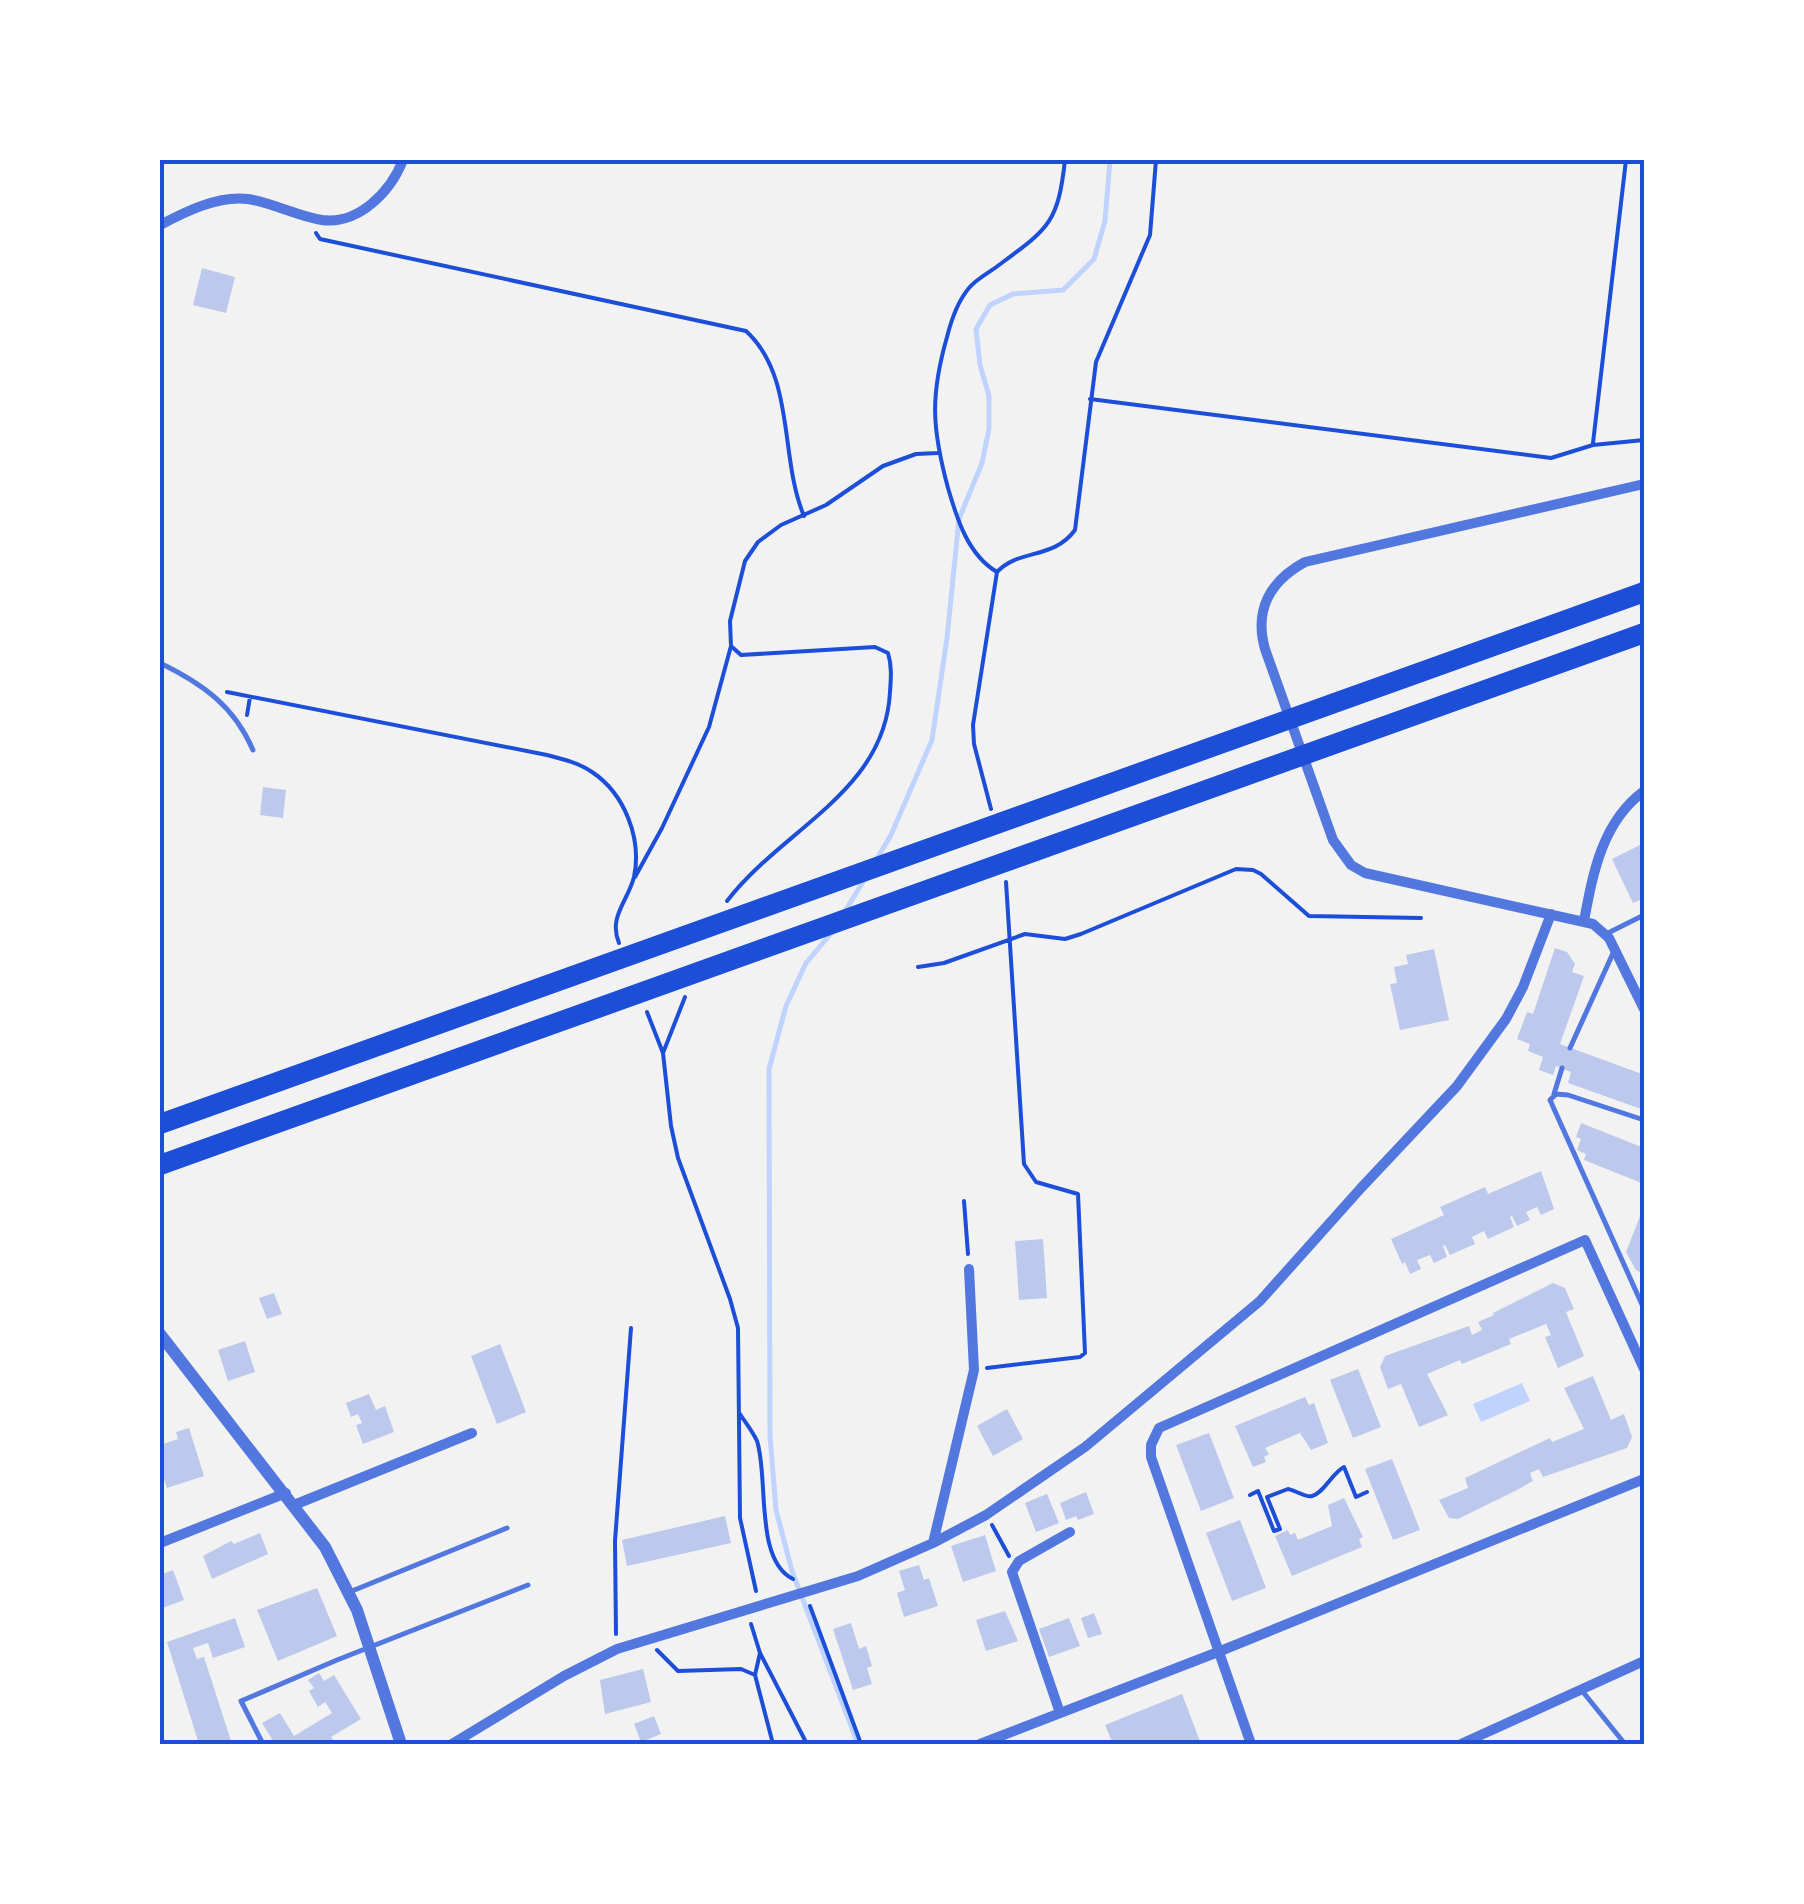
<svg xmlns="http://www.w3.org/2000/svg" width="1804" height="1904" font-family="Merriweather,serif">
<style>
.water{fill:#bfd3fe}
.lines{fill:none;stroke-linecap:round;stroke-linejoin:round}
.stream{stroke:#bfd3fe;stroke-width:5}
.building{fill:#bdc9ec}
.path{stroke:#1d4ed8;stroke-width:4}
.service{stroke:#5277de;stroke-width:5}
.minor{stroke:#5277de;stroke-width:10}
.tertiary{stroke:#5277de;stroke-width:12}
.motorway{stroke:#1d4ed8;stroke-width:20}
.neatline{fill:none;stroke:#1d4ed8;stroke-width:4}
</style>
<rect width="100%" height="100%" fill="#f2f2f2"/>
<path class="water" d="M1522,1383L1530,1401L1481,1422L1473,1404Z"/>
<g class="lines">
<path class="stream" d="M875,862L891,835L932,740L947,638L959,519L982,463L989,429V396L980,365L976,329L990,305L1013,294L1063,290L1094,259L1105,221L1110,160
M844,913L864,880
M833,931L806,963L786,1006L769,1069L770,1436L776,1510L792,1571L858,1744"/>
</g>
<path class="building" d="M202,268L235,277L226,313L193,305Z
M263,787L286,790L283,818L260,815Z
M1644,843V898L1633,903L1612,859Z
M1555,948L1567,952L1575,964L1572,972L1584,976L1560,1044L1642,1074L1644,1110L1568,1083L1571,1072L1556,1066L1553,1075L1539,1070L1543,1057L1528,1051L1530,1044L1517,1039L1527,1012L1533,1014Z
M1434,949L1449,1020L1400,1030L1390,984L1397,983L1394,967L1408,964L1406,955Z
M1581,1123L1644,1148V1184L1584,1160L1586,1154L1577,1150L1581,1139L1576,1137Z
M1541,1171L1554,1209L1541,1215L1537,1207L1526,1212L1530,1220L1517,1226L1512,1216L1510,1217L1514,1227L1488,1239L1484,1231L1472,1237L1475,1244L1450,1255L1445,1245L1443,1246L1447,1257L1434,1263L1430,1255L1417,1260L1421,1269L1410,1274L1405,1262L1402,1264L1391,1239L1444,1215L1440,1207L1485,1187L1488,1194Z
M1644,1206V1274L1636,1270L1626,1252Z
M1043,1239L1047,1298L1019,1300L1015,1241Z
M1553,1283L1565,1288L1574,1309L1566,1312L1584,1356L1558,1368L1545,1337L1551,1335L1546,1324L1509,1339L1511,1344L1462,1364L1460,1360L1427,1374L1448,1415L1419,1427L1401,1384L1388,1389L1380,1367L1385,1356L1469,1326L1472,1335L1482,1330L1478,1322L1494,1315L1493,1313Z
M274,1293L282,1314L267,1319L259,1298Z
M245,1341L255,1372L228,1381L218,1350Z
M500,1344L526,1412L497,1424L471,1356Z
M1358,1369L1381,1427L1353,1438L1330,1380Z
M1593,1376L1611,1420L1624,1414L1632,1437L1627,1448L1543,1477L1539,1469L1530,1473L1533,1481L1517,1490L1458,1519L1449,1518L1439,1500L1468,1488L1465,1478L1550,1438L1552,1442L1584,1429L1564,1388Z
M369,1394L376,1410L385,1406L394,1432L363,1444L356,1425L362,1423L358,1414L351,1417L346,1403Z
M1305,1397L1309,1405L1314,1403L1328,1443L1311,1450L1300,1433L1265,1448L1269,1454L1264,1457L1266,1462L1253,1467L1235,1426Z
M1007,1409L1023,1439L993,1456L977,1426Z
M189,1428L204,1476L167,1488L160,1467V1445L178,1439L176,1432Z
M1209,1433L1234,1498L1201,1511L1176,1445Z
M1392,1459L1420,1530L1393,1540L1365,1469Z
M1086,1492L1094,1514L1078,1520L1076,1516L1066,1520L1060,1503Z
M1047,1494L1059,1523L1036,1532L1025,1503Z
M1344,1498L1363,1537L1359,1539L1362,1547L1292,1576L1275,1536L1288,1530L1290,1535L1295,1533L1298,1540L1332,1526L1328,1505Z
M725,1516L731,1543L627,1566L622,1540Z
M1240,1520L1266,1588L1232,1601L1206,1533Z
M260,1533L268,1554L212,1579L203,1556L231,1541L234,1544Z
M985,1535L996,1571L963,1582L951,1546Z
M919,1565L924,1580L929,1578L938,1606L904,1617L897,1593L905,1590L899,1571Z
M173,1570L184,1600L160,1609V1575Z
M317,1588L337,1636L278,1661L257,1610Z
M1005,1611L1018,1641L986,1651L976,1620Z
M1094,1613L1102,1634L1088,1638L1081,1618Z
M235,1618L245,1647L213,1658L208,1643L193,1648L197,1659L204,1657L232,1744H199L167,1642Z
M1069,1618L1080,1646L1049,1657L1039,1629Z
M851,1623L859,1649L866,1646L872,1666L867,1668L872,1684L853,1690L833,1629Z
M643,1669L651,1702L605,1714L600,1680Z
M319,1673L324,1681L334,1675L361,1719L331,1737L334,1741L329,1744H275L262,1723L280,1713L294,1736L332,1713L325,1702L318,1707L309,1691L314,1688L308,1680Z
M1182,1694L1201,1744H1113L1105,1725Z
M654,1716L661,1734L641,1742L634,1724Z"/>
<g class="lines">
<path class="path" d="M316,233L320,239L746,331C796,377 779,457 804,516
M1090,399L1551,458L1593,445L1644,440
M1593,443L1626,160
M997,572C968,555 957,519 948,488C932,429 930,396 947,337C951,321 958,301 969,288C976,279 990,272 999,265C1049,228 1058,223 1065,160
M227,692L547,755C563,759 579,763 592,772C625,794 642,839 634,877C628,901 608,917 619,943
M247,715L250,697
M991,809L974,744L973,725L997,572C1020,548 1053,560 1075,530L1096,362L1150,235L1156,160
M635,877L662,828L709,727L731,646L730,621L745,561L758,542L781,525L826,505L883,466L916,454L938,453
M727,901C782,829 885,792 890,692C891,678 892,666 888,653L875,647L741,655L731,646
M918,967L944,963L1025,934L1065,939L1081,934L1236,869L1253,870L1261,874L1309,916L1421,918
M647,1012L663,1053L671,1126L678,1158L730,1299L738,1328L740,1518L756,1591
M663,1053L685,997
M964,1201L968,1254
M987,1368L1080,1357L1085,1353L1078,1194L1036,1182L1024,1164L1006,882
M740,1414C745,1422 753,1432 757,1441C769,1477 754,1560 793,1579
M1250,1495L1258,1491L1274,1531L1280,1529L1267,1497L1288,1489C1295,1490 1306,1498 1312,1496C1324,1493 1332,1473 1344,1467L1356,1497L1367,1492
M992,1525L1009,1556
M810,1606L861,1744
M751,1624L760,1653
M616,1634L615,1541L631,1328
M657,1650L678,1671L741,1669L755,1675L773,1744
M755,1675L760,1653L807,1744"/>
<path class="service" d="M160,663C203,684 234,706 253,750
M1606,934L1644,915
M1570,1048L1614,951
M1554,1094L1562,1068
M1644,1120L1568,1095L1556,1094L1550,1100L1644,1309
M352,1591L507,1528
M1583,1692L1625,1744
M263,1744L241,1701L337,1660L528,1585"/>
<path class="minor" d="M160,225C185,212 218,195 248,199C273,203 297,216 322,220C359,225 391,191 403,160
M1644,484L1305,562C1270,581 1254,610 1265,649L1333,840L1351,865L1365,873L1593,924L1609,938L1644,1009
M1584,921C1593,873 1602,822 1644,791
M294,1505L472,1433
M160,1543L286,1493
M933,1543L974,1370L969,1269
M1060,1713L1012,1572L1019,1561L1070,1532
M452,1744L564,1676L617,1649L858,1576L933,1543L986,1515L1085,1447L1260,1301L1361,1188L1457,1086L1506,1019L1523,987L1551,914
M980,1744L1218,1652L1644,1479
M1251,1744L1151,1457V1445L1159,1428L1585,1240L1644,1369
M1461,1744L1644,1661"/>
<path class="tertiary" d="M160,1334L325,1547L357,1610L401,1744"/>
<path class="motorway" d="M160,1124L1644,592
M160,1165L1644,633"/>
</g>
<rect width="1804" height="1904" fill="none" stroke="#ffffff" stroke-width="325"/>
<rect x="162" y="162" width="1480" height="1580" class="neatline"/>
</svg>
